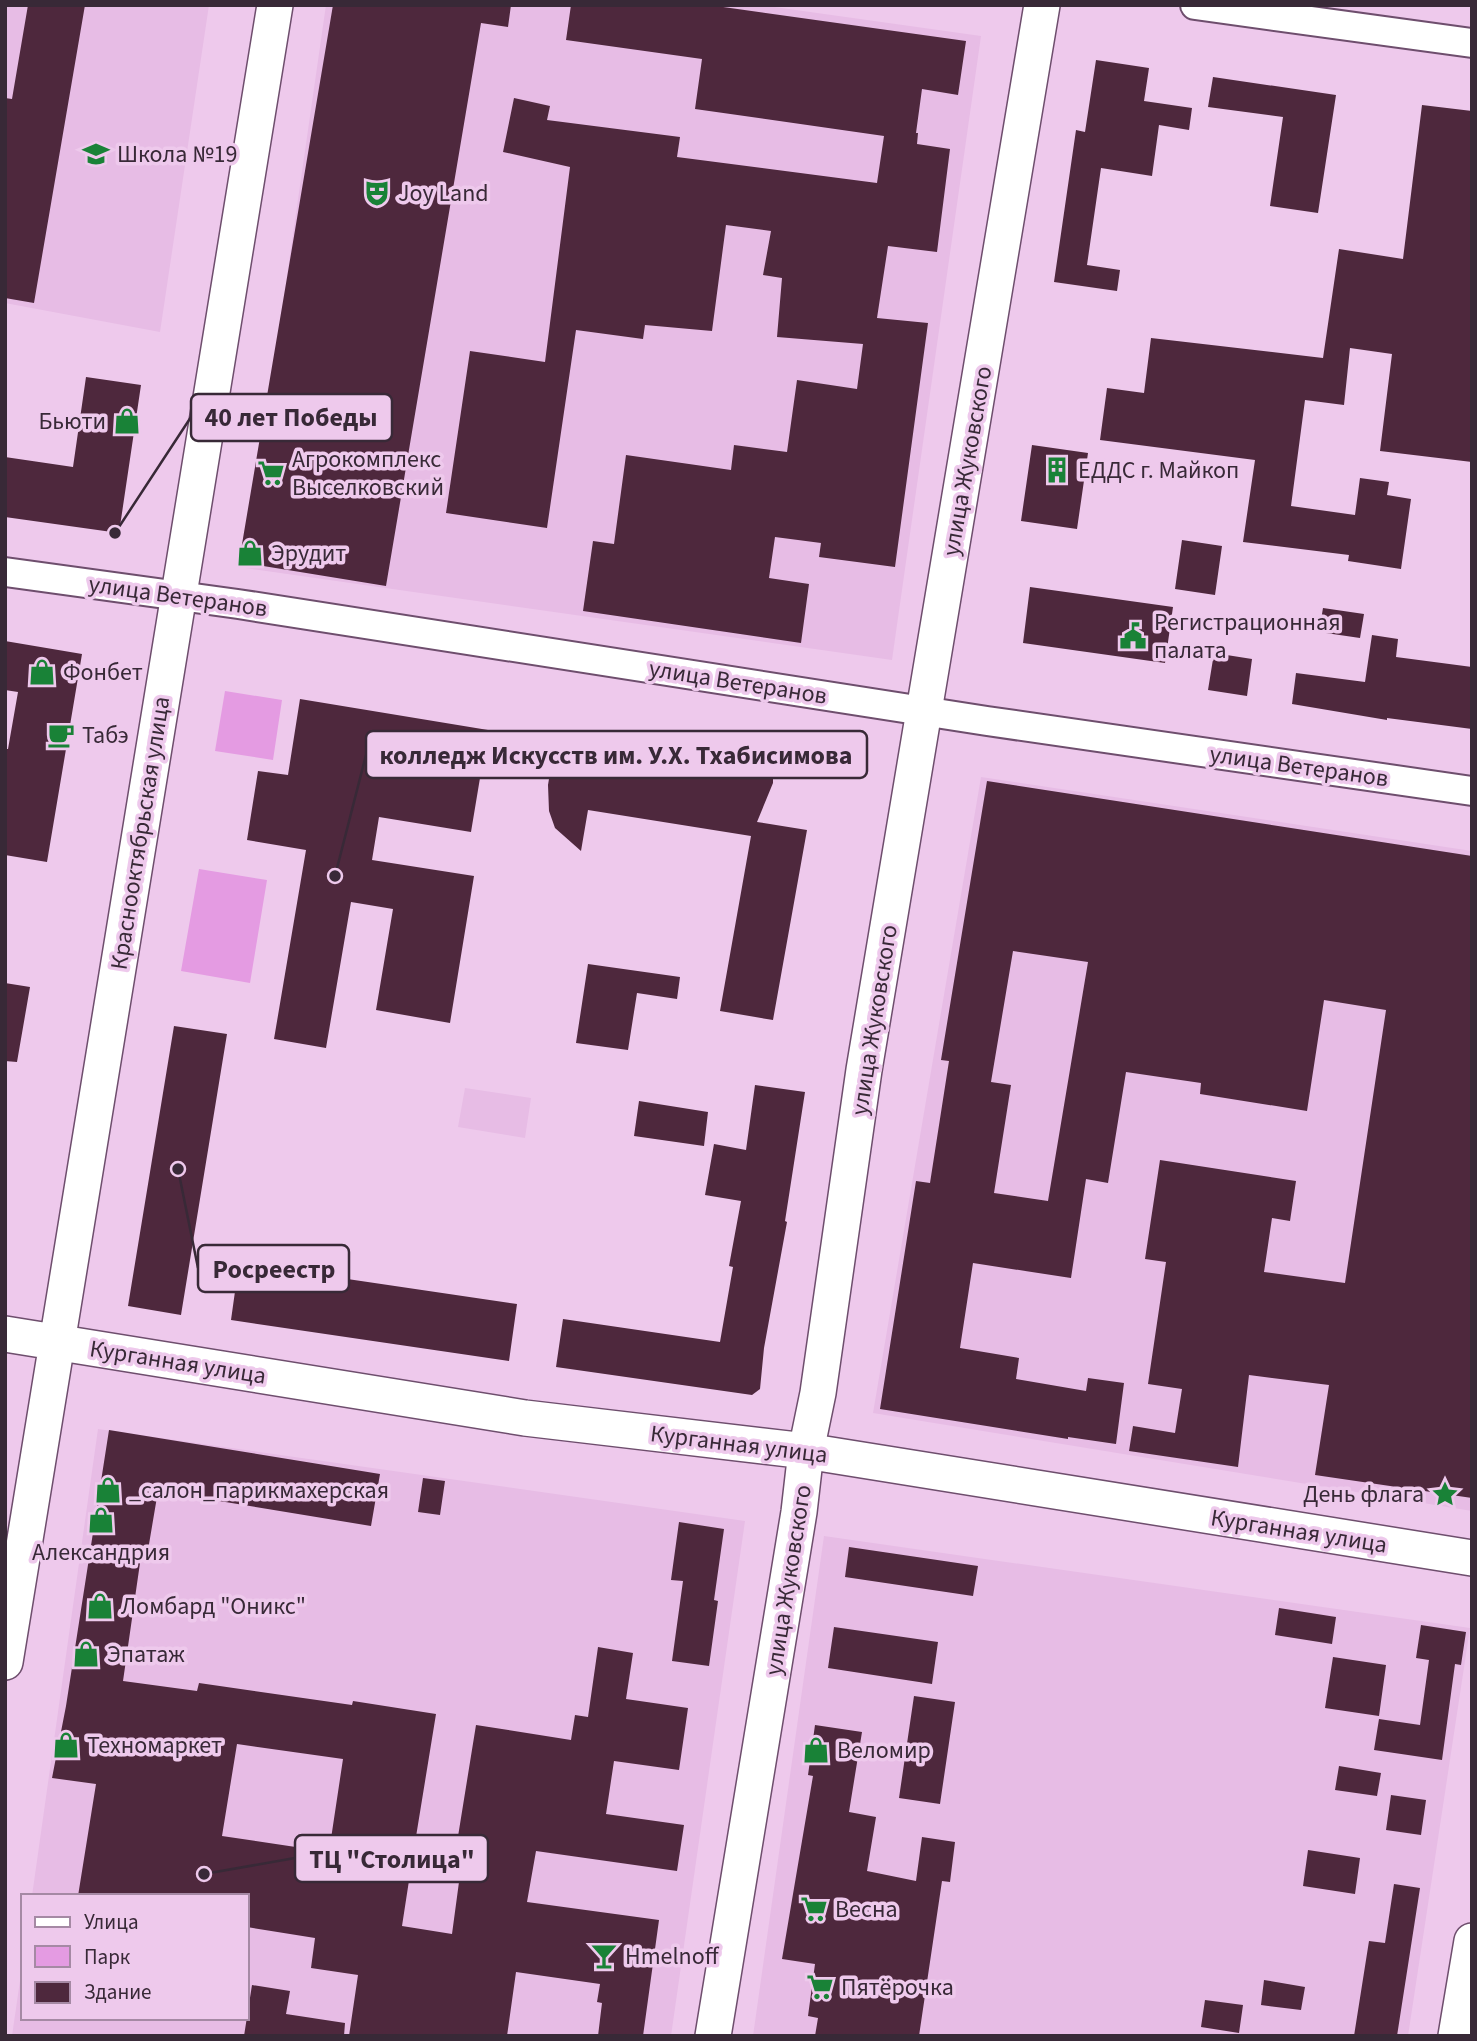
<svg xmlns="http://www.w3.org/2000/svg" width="1477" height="2041" font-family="'Source Sans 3',sans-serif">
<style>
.built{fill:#e7bce5}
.green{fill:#e49be2}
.building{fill:#4e283d;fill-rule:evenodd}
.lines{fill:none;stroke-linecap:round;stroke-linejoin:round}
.minor-casing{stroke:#6e4e6d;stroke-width:32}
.tertiary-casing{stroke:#6e4e6d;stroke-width:38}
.minor{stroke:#fff;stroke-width:28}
.tertiary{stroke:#fff;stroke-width:35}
.labels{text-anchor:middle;stroke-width:7;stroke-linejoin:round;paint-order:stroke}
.poi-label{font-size:24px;fill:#382937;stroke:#eec9ec;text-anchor:start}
.street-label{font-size:24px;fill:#382937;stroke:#eec9ec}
.leader{fill:none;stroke:#382937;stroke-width:2.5}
.callout-dot{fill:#382937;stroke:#eec9ec;stroke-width:2.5}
.callout{fill:#eec9ec;stroke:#382937;stroke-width:2.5}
.callout-label{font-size:26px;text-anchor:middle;font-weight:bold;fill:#382937}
</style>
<rect width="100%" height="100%" fill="#eec9ec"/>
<path class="built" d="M5,5H209L160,332L5,303Z
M326,5H761L981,36L892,660L245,568Z
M981,777L1472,851V1511L873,1413Z
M465,1088L531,1098L525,1138L458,1127Z
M98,1429L745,1521L671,2036H12L23,1960V2018H247V1896H32Z
M824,1536L1470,1628L1408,2036H753Z"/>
<path class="green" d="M225,691L282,700L273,760L215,751Z
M199,869L267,880L250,983L181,971Z"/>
<path class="building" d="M28,5H85L34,303L5,298V98L12,99Z
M333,5H511L508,27L481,23L386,586L239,562Z
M571,5H709L966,41L958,95L922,89L916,133H918L917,144L950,149L937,252L888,246L877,318L928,323L895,567L819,557L821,543L775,537L769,578L809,584L801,643L583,611L593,541L614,544L626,455L731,470L734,445L787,452L797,380L857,389L863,344L777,337L782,278L763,275L771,231L726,225L712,331L645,325L643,339L576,330L547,528L446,513L470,351L545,362L570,167L503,152L514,98L550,106L547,120L680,137L677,157L877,183L884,136L695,109L702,59L566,40Z
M1096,60L1149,68L1144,101L1192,108L1189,130L1159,125L1152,176L1101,168L1087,265L1120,270L1117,291L1054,282L1076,130L1085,132Z
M1213,77L1336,95L1318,213L1270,206L1283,117L1208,107Z
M1422,105L1472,111V462L1380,451L1392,354L1350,348L1344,405L1305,400L1291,506L1355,515L1360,478L1389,482L1387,495L1411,499L1401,569L1348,561L1349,555L1243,542L1255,460L1100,440L1107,388L1144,393L1151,338L1323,358L1339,249L1403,259Z
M86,377L141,385L119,533L5,517V457L73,467Z
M1032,445L1088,453L1077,529L1021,521Z
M1182,540L1222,546L1215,595L1175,589Z
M1030,587L1173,607L1165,663L1023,643Z
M1323,608L1364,614L1360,638L1319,632Z
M1372,635L1398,639L1396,657L1472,667V729L1387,718V720L1292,704L1296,673L1365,682Z
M5,641L82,654L47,862L5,855V749H8L18,692L5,690Z
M1214,653L1252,659L1247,696L1208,690Z
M300,699L488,730L471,832L379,817L372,860L474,876L450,1023L376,1010L393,909L351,902L326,1048L274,1039L306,850L247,840L258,771L288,775Z
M557,731L723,757L737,750H751L765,757L773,769V783L757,822L807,830L773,1020L720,1011L751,836L588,810L581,851L555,828L549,811L548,785Z
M987,781L1472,856V1498L1315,1475L1329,1385L1249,1375L1238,1467L1129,1451L1133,1426L1175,1433L1182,1389L1148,1384L1166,1262L1145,1259L1160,1160L1296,1181L1290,1221L1272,1218L1264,1272L1345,1283L1386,1010L1324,1000L1307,1111L1200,1094L1201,1083L1126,1072L1108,1183L1086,1179L1071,1278L973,1263L960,1348L1019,1358L1016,1379L1086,1391L1088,1378L1124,1383L1116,1444L1068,1437V1439L880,1409L916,1181L930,1183L949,1061L941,1060ZM1013,951L1088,962L1048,1201L994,1193L1011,1085L991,1082Z
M588,964L680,977L677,999L637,993L628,1050L576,1043Z
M5,983L30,987L17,1062L5,1061Z
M174,1026L227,1034L181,1315L128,1306Z
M755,1085L805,1092L785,1221L787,1222L764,1348L760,1389L752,1395L556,1367L563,1319L720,1342L733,1267L729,1266L741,1201L705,1195L714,1144L746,1150Z
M639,1101L708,1112L704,1146L634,1136Z
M239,1263L517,1304L509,1361L231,1320Z
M109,1430L380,1474L371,1526L158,1491L147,1556H141L123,1681L197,1691L199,1683L352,1705L353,1701L436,1714L414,1849L455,1855L476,1725L571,1740L575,1715L588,1717L598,1647L633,1653L626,1699L688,1708L679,1770L614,1761L606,1814L684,1825L677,1871L536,1851L527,1902L659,1920L643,2036H598L602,2003L597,2002L600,1984L516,1972L507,2036H349L358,1975L311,1968L315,1938L247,1927V1896H78L96,1784L52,1778L66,1706ZM237,1744L343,1759L329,1852L222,1836ZM410,1874L459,1882L452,1934L402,1926Z
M423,1478L445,1481L440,1515L418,1512Z
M679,1522L724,1529L714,1600L718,1601L709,1666L672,1661L683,1581L671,1580Z
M849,1547L978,1566L973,1596L845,1577Z
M1279,1608L1336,1617L1332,1644L1275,1635Z
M1421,1625L1466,1632L1461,1665L1455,1664L1442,1760L1374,1750L1379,1719L1420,1725L1429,1660L1416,1658Z
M834,1627L938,1642L932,1684L828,1668Z
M1333,1657L1386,1665L1379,1716L1325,1708Z
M914,1696L955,1702L940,1804L899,1798Z
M815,1725L862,1732L849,1812L876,1817L867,1871L916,1881L922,1837L955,1842L950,1882L942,1881L919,2036H815L818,2018L808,2016L815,1964L782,1959L813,1776L808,1775Z
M1339,1766L1381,1773L1377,1796L1335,1790Z
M1391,1795L1426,1800L1421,1835L1386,1830Z
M1308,1850L1360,1858L1355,1894L1303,1886Z
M1394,1884L1420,1888L1397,2036H1354L1369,1941L1385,1943Z
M1264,1980L1305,1987L1301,2010L1261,2005Z
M252,1985L290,1991L286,2014L345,2023L344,2036H244Z
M1205,2000L1243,2005L1239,2033L1201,2027Z"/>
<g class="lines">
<g class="minor-casing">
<path id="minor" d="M1195,5L1472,43
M5,572L238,604L987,721L1472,791"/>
</g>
<g class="tertiary-casing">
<path id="tertiary" d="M5,1334L525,1418L806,1451L1472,1558
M5,1662L275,5
M713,2036L799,1512L806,1451L818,1393L864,1070L1042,5
M1456,2036L1472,1941"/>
</g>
<use href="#minor" class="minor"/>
<use href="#tertiary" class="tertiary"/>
</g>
<defs>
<g id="school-bare" transform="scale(2.1)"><path d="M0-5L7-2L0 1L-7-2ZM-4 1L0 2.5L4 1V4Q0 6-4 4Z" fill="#198237" stroke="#eec9ec" stroke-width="2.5" paint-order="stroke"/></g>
<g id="theatre-bare" transform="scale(2.1)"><path d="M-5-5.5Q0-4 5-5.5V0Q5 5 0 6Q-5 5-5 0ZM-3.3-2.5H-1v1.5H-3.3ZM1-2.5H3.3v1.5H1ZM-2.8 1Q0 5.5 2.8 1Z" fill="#198237" stroke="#eec9ec" stroke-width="2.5" paint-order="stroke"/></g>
<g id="shop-bare" transform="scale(2.1)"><path d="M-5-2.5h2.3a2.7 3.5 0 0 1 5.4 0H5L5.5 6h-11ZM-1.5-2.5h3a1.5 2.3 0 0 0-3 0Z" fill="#198237" stroke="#eec9ec" stroke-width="2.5" paint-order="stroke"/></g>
<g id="building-bare" transform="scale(2.1)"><path d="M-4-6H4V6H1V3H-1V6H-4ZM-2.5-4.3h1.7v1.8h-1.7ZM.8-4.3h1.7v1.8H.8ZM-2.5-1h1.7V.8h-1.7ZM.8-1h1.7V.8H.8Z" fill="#198237" stroke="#eec9ec" stroke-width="2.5" paint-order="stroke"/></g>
<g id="supermarket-bare" transform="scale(2.1)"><path d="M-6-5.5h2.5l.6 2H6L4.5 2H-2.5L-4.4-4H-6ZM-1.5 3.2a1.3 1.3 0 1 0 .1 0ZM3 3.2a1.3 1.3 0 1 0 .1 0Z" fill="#198237" stroke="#eec9ec" stroke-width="2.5" paint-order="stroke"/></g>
<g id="civic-bare" transform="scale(2.1)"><path d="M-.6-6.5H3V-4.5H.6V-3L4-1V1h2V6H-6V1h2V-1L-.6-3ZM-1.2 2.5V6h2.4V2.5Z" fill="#198237" stroke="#eec9ec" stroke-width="2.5" paint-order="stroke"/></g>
<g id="cafe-bare" transform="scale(2.1)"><path d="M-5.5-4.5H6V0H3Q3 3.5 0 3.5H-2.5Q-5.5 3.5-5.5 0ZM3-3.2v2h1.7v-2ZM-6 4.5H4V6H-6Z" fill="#198237" stroke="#eec9ec" stroke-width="2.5" paint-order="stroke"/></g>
<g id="sight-bare" transform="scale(2.1)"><path d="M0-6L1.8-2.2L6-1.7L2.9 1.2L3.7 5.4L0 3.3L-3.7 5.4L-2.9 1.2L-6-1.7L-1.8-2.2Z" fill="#198237" stroke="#eec9ec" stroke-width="2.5" paint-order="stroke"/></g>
<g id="bar-bare" transform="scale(2.1)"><path d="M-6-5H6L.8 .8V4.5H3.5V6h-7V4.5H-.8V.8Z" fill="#198237" stroke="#eec9ec" stroke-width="2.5" paint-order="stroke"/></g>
</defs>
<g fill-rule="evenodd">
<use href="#school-bare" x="96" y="154"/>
<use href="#theatre-bare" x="377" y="193"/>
<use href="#shop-bare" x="127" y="421"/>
<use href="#building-bare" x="1057" y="470"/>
<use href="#supermarket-bare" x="271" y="473"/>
<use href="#shop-bare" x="250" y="553"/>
<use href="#civic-bare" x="1133" y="636"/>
<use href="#shop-bare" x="42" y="672"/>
<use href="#cafe-bare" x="61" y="735"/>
<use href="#shop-bare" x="108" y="1490"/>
<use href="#sight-bare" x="1445" y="1494"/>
<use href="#shop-bare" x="101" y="1520"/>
<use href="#shop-bare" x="100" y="1606"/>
<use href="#shop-bare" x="86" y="1654"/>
<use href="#shop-bare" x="66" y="1745"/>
<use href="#shop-bare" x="816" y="1750"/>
<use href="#supermarket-bare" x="814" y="1909"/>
<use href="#bar-bare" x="604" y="1956"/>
<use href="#supermarket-bare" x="820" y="1987"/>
</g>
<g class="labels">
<g class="poi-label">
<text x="117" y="162">Школа №19</text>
<text x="398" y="201">Joy Land</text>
<text x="106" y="429" text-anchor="end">Бьюти</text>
<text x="292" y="467">Агрокомплекс<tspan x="292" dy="28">Выселковский</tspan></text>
<text x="1078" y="478">ЕДДС г. Майкоп</text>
<text x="271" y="561">Эрудит</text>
<text x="1154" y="630">Регистрационная<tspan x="1154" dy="28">палата</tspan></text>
<text x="63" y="680">Фонбет</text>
<text x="82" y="743">Табэ</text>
<text x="129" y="1498">_салон_парикмахерская</text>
<text x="1424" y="1502" text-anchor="end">День флага</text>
<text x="101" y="1560" text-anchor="middle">Александрия</text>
<text x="121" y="1614">Ломбард "Оникс"</text>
<text x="107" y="1662">Эпатаж</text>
<text x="87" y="1753">Техномаркет</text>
<text x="837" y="1758">Веломир</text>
<text x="835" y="1917">Весна</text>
<text x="625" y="1964">Hmelnoff</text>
<text x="841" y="1995">Пятёрочка</text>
</g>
<g class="street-label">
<text transform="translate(967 461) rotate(-80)" y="8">улица Жуковского</text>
<text transform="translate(178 596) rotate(8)" y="8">улица Ветеранов</text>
<text transform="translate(738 682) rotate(9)" y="8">улица Ветеранов</text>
<text transform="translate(1299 766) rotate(8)" y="8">улица Ветеранов</text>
<text transform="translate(140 833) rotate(-81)" y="8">Краснооктябрьская улица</text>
<text transform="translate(874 1020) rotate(-81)" y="8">улица Жуковского</text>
<text transform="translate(178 1362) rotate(9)" y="8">Курганная улица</text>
<text transform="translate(739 1444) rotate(7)" y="8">Курганная улица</text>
<text transform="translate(1299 1531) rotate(9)" y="8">Курганная улица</text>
<text transform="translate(788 1580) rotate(-81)" y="8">улица Жуковского</text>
</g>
</g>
<path class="leader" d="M115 533L191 417M335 876L366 755M178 1169L198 1268M204 1874L295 1858"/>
<g class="callout-dot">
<circle cx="115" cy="533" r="7"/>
<circle cx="335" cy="876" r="7"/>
<circle cx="178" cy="1169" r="7"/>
<circle cx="204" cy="1874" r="7"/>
</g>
<g class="callout">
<rect x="191" y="394" width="201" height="47" rx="7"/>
<rect x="366" y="731" width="501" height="47" rx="7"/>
<rect x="198" y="1245" width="151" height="47" rx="7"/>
<rect x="295" y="1835" width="193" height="47" rx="7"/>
</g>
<g class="callout-label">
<text x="291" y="426">40 лет Победы</text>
<text x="616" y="764">колледж Искусств им. У.Х. Тхабисимова</text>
<text x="274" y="1278">Росреестр</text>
<text x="392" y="1868">ТЦ "Столица"</text>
</g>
<rect width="1477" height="2041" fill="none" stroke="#382937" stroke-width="14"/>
<rect x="21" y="1894" width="228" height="126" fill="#eec9ec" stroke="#a589a4" stroke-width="2"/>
<rect x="35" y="1917" width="35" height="10" fill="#ffffff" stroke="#a589a4" stroke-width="2"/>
<text x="84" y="1929" font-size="21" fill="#382937">Улица</text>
<rect x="35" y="1946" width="35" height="21" fill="#e49be2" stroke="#a589a4" stroke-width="2"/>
<text x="84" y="1964" font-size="21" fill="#382937">Парк</text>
<rect x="35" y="1982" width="35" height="21" fill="#4e283d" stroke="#a589a4" stroke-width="2"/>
<text x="84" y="1999" font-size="21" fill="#382937">Здание</text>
</svg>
